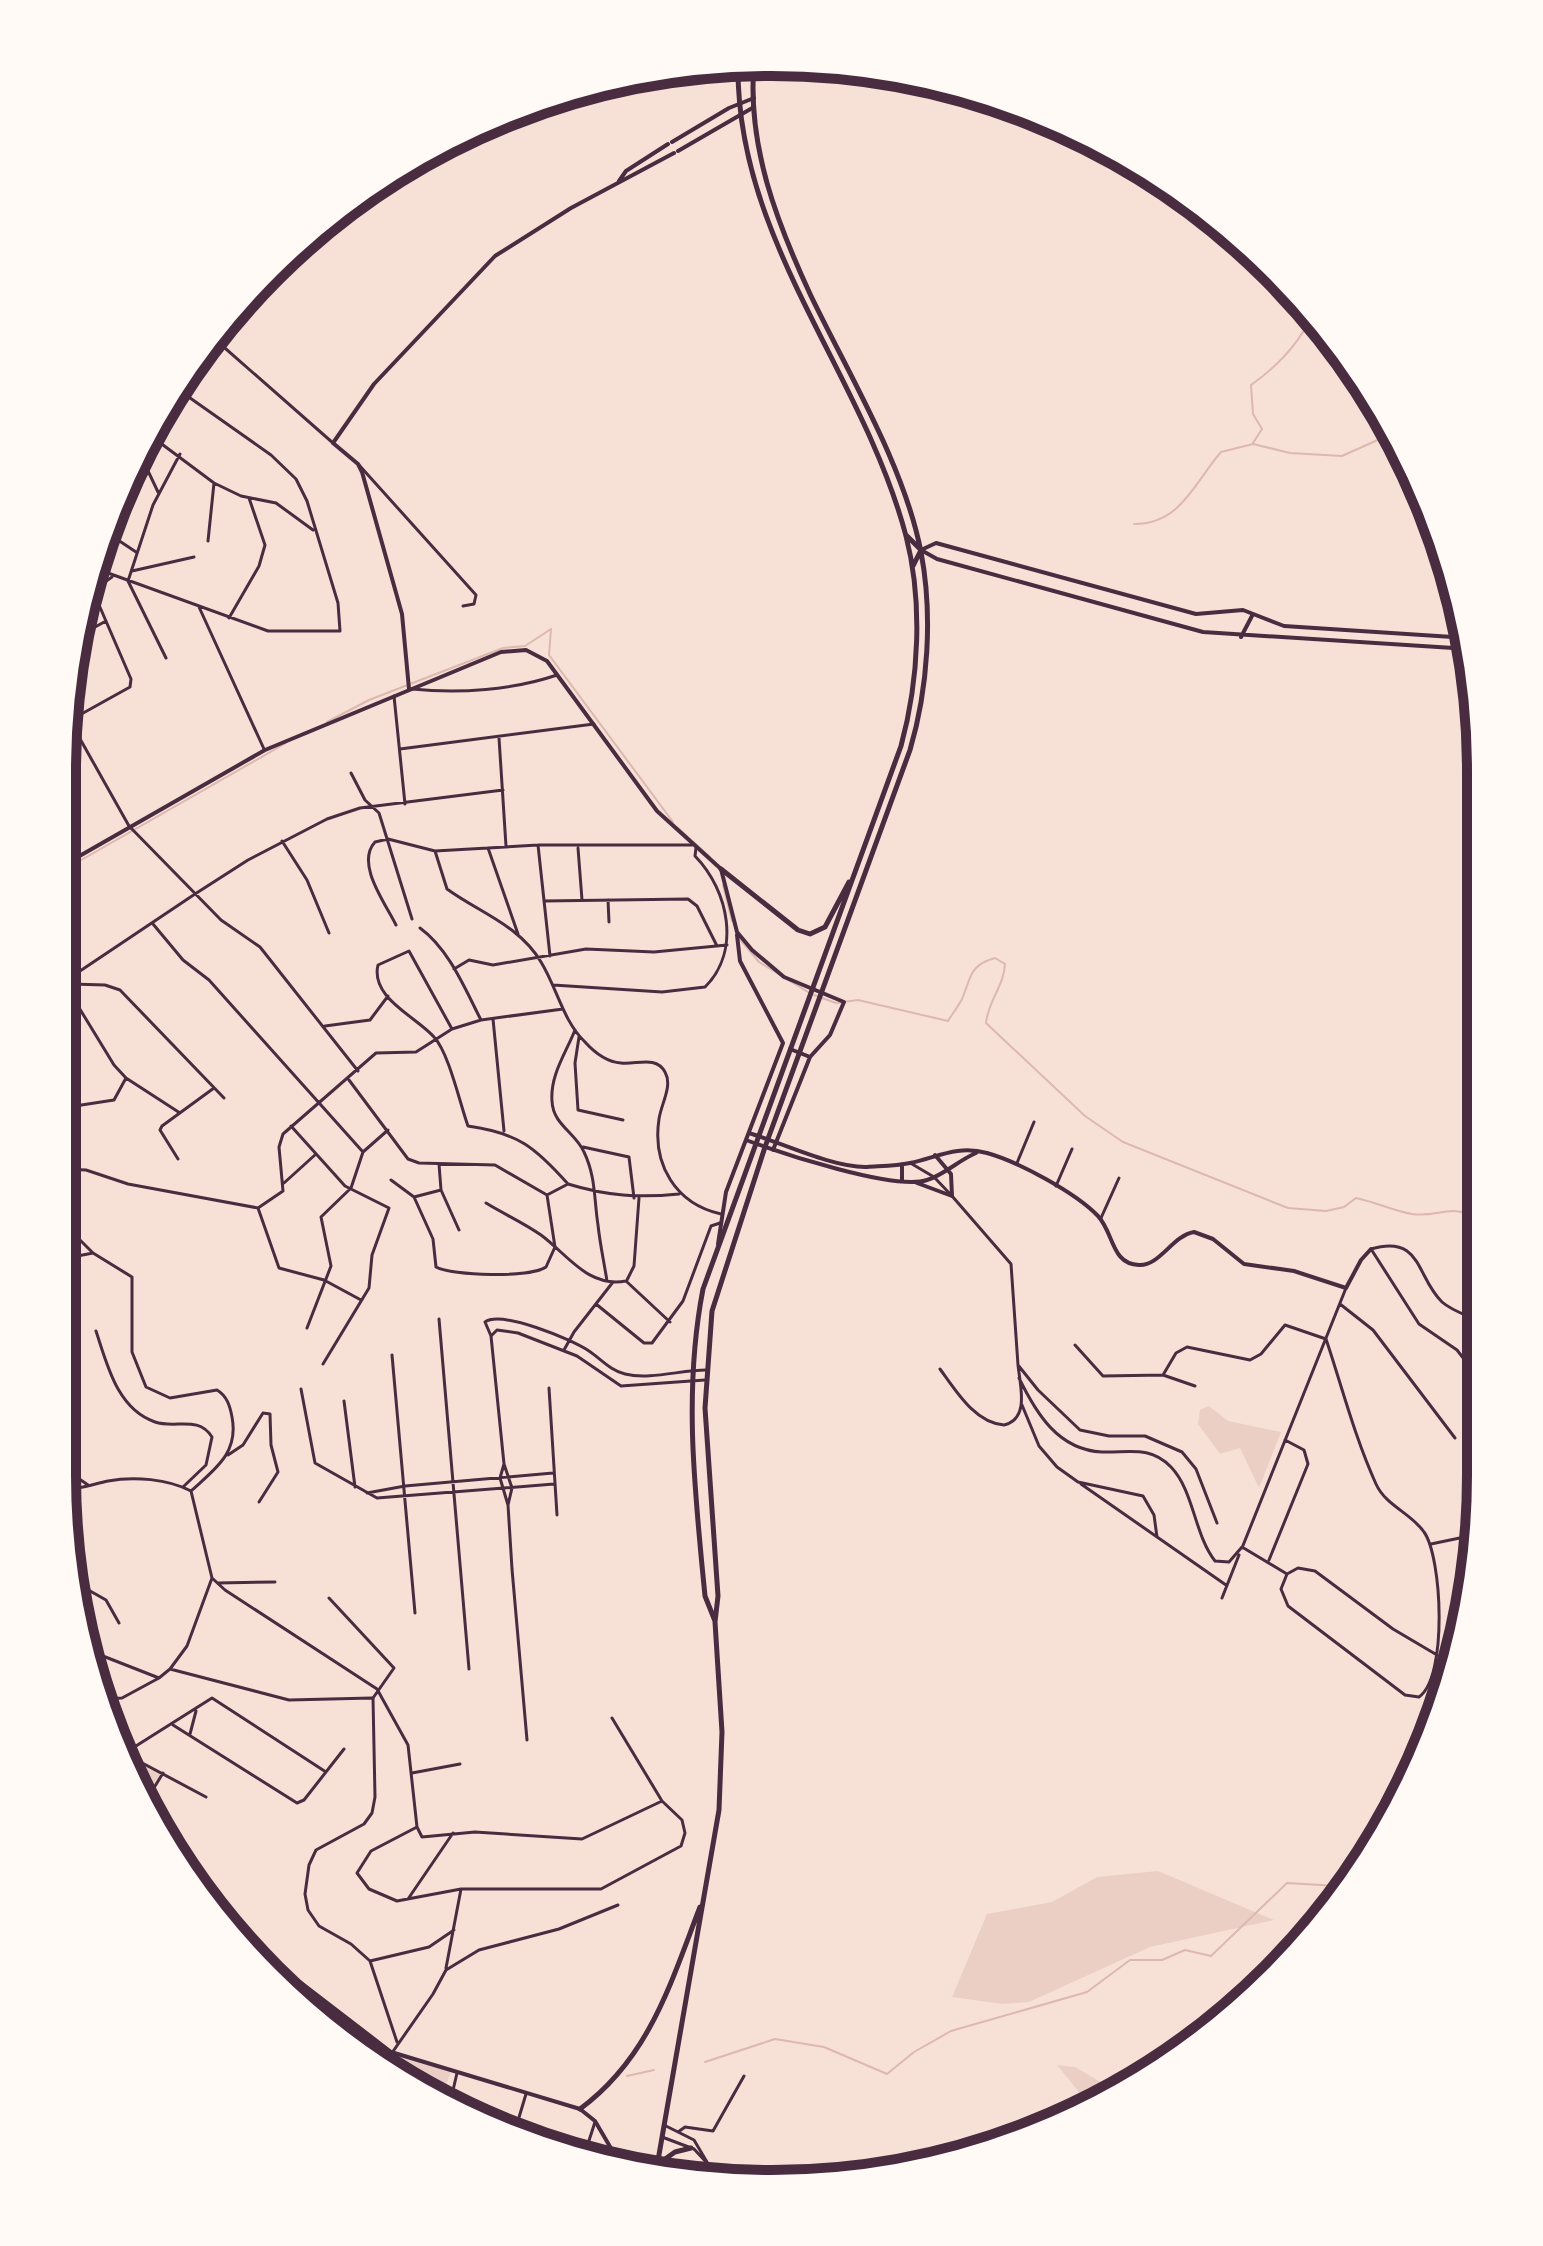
<svg xmlns="http://www.w3.org/2000/svg" width="1543" height="2246" font-family="'Noto Sans',sans-serif">
<style>
.green{fill:#ebcfc5}
.lines{fill:none;stroke-linecap:round;stroke-linejoin:round}
.stream{stroke:#dcb8b0;stroke-width:2}
.minor{stroke:#4a2c40;stroke-width:3}
.tertiary{stroke:#4a2c40;stroke-width:4}
.primary{stroke:#4a2c40;stroke-width:5}
.rim{fill:none;stroke:#4a2c40;stroke-width:10}
</style>
<rect width="100%" height="100%" fill="#f7e1d7"/>
<path class="green" d="M1209,1406L1228,1421L1281,1432L1259,1488L1240,1448L1220,1454L1198,1424L1200,1410Z
M132,1759L160,1774L148,1795Z
M1158,1871L1274,1920L1150,1947L1029,2002L1002,2004L952,1997L987,1914L1052,1902L1097,1877Z
M391,2053L451,2071L443,2094L389,2061Z
M1057,2065L1075,2067L1114,2090L1091,2107Z"/>
<g class="lines">
<path class="stream" d="M1253,443L1262,429L1253,414L1251,385C1276,367 1295,348 1310,320
M1134,524C1181,524 1194,483 1221,452L1253,444L1290,453L1342,456L1391,434
M327,722L369,700L503,648L525,646L551,629L549,655L673,822
M677,827L710,857
M62,871L286,743
M723,885L732,921
M739,938L759,962L808,992
M814,995L836,1003L858,1000L948,1021C952,1014 958,1007 962,999C971,978 969,965 995,958L1005,964C1004,986 988,1001 986,1023L1085,1116L1123,1142L1288,1208L1326,1211L1344,1207L1356,1198C1375,1202 1394,1211 1412,1214C1441,1218 1447,1202 1481,1219
M705,2062L775,2039L824,2047L887,2074L914,2052L951,2031L1087,1992L1130,1960H1162L1185,1950L1211,1956L1287,1883L1338,1886L1341,1893
M627,2076L654,2070"/>
<path class="minor" d="M347,206L353,210
M218,342L333,443
M177,399L209,355
M151,436L214,483L241,496L276,503L313,530
M139,452L158,492
M359,465L476,595L474,604L463,606
M109,534L136,552
M208,541L214,483
M97,569L268,631H340L338,603L307,501L296,479L271,455L183,393
M132,571L194,557
M89,593L112,577
M199,607L264,749
M229,618L259,566L265,545L249,498
M75,638L106,621
M166,658L128,581L153,505L180,454
M412,689C459,694 513,690 557,675
M394,696L405,804
M70,721L129,826L221,920L260,947L358,1071
M67,722L130,687L131,679L93,591
M499,738L506,846
M400,749L594,724
M351,773L365,800L379,813L412,919
M282,841L307,880L329,933
M538,845L550,956
M488,848L518,934
M578,848L582,900
M435,851L447,889C480,913 519,925 541,962C557,988 563,1021 585,1042C594,1052 607,1062 621,1063C636,1065 656,1055 665,1072C673,1086 661,1104 659,1119C652,1165 676,1204 721,1214
M608,900L609,922
M544,901L688,899L697,906L717,946
M153,924L183,960L209,980L363,1152
M396,925C386,904 355,864 375,842L388,839L435,851L538,845H692
M420,928C449,949 465,989 481,1020
M62,949L74,977
M454,969L469,960L493,965L586,949L654,952L727,945
M71,984L105,985L120,990L224,1098
M553,985L662,992L705,987C741,951 729,891 695,856L696,848
M67,988L114,1065L126,1078L180,1113
M62,991L80,971L195,894L248,860L327,819L360,808L503,790
M493,1019L504,1131
M325,1026L370,1020L388,996
M452,1029L409,951L378,965C370,998 417,1017 434,1037C449,1053 460,1104 468,1126C518,1133 535,1147 568,1184
M575,1030C566,1053 550,1075 552,1101C553,1125 575,1132 584,1152C596,1177 594,1200 598,1225C600,1244 604,1262 607,1281
M579,1037L575,1063L578,1110L623,1120
M349,1080L408,1159L419,1163L495,1165L547,1195
M62,1108L114,1100L126,1078
M291,1126L345,1186L389,1208L372,1255L369,1288L323,1364
M583,1147L629,1157L634,1198
M178,1159L160,1130L162,1126L214,1088
M1017,1163L1034,1122
M439,1164L441,1190L459,1230
M912,1164L934,1177L952,1196L1011,1264L1018,1365L1038,1390L1080,1430L1109,1436H1145L1182,1452L1196,1469L1217,1523
M62,1169L86,1170L128,1184L258,1208
M391,1180L414,1197L433,1239L436,1267C452,1276 530,1278 546,1267L555,1247L547,1195
M284,1183L316,1154
M1056,1186L1072,1149
M547,1195L568,1184C607,1196 639,1198 679,1194
M414,1197L441,1190
M486,1203C504,1214 524,1223 541,1235C568,1255 588,1288 626,1281
M258,1208L283,1191L279,1147L283,1134L376,1053L416,1052L452,1029L481,1020L563,1009
M258,1208L279,1268L324,1280L361,1300
M1101,1218L1119,1178
M62,1222L93,1253L132,1277V1352L146,1387L170,1398L217,1390C227,1396 230,1406 232,1417C239,1453 215,1469 191,1491
M62,1259L93,1253
M627,1280L634,1266L639,1198
M626,1281L670,1322
M596,1304L644,1343H652L683,1301L711,1226L720,1223
M1340,1304L1373,1330L1455,1438
M439,1319L469,1669
M1481,1322C1469,1316 1452,1311 1442,1302C1416,1277 1422,1234 1371,1249L1419,1324L1457,1350L1481,1381
M307,1328L331,1266L321,1217L351,1188L363,1152L388,1130
M96,1331C107,1364 117,1409 155,1422C176,1429 198,1415 212,1437L206,1465L183,1487
M491,1336L497,1330L518,1333L577,1356L621,1386L705,1380
M1075,1345L1103,1376L1163,1375L1195,1386
M62,1350L71,1375L62,1417
M564,1350L574,1332L613,1282
M392,1355L415,1613
M940,1369C956,1391 975,1423 1004,1425C1030,1419 1020,1385 1018,1365
M1163,1375L1176,1353L1187,1347L1250,1360L1261,1354L1285,1325L1326,1339C1342,1387 1355,1438 1376,1484C1386,1506 1411,1513 1424,1532C1442,1557 1448,1677 1419,1697L1405,1695L1288,1606L1281,1589L1287,1574L1298,1568L1315,1571L1393,1629L1437,1655
M1019,1378C1036,1413 1058,1450 1102,1452C1128,1453 1150,1445 1171,1467C1194,1491 1194,1534 1215,1561L1229,1562L1242,1547L1287,1574
M549,1388L557,1515
M301,1389L315,1463L377,1498L554,1484
M344,1401L355,1487
M1022,1405L1039,1446L1057,1467L1078,1482L1143,1496L1154,1515L1157,1537
M228,1455L243,1445L263,1413L270,1414L271,1445L278,1472L259,1502
M504,1464L500,1478L508,1505
M62,1467L88,1485
M1081,1484L1226,1585
M64,1488C80,1490 93,1484 108,1481C134,1476 168,1479 191,1491
M367,1493L405,1486L553,1473
M1431,1544L1474,1535
M1242,1548L1346,1288
M1269,1560L1308,1464L1304,1450L1285,1440
M212,1578L225,1590L377,1689L408,1745L417,1827L422,1837L475,1832L582,1839L662,1801L682,1820L685,1833L681,1846L601,1889H461L397,1901L369,1889L357,1873L371,1851L417,1827
M76,1583L106,1600L119,1623
M218,1583L275,1582
M329,1598L394,1668L373,1698L375,1797L372,1813L364,1824L316,1850L309,1865L305,1894L308,1910L319,1926L351,1944L370,1961L397,2042
M1222,1598L1239,1555
M85,1649L159,1678L170,1669L289,1700L372,1698
M170,1669L187,1646L212,1578L191,1491
M105,1699L122,1698L159,1678
M612,1718L662,1801
M173,1725L297,1803L304,1800L344,1749
M190,1734L196,1711
M527,1740L512,1569L508,1505L512,1488L504,1464L491,1336L485,1322C501,1310 571,1339 589,1351C601,1359 611,1371 625,1374C650,1380 681,1370 706,1370
M128,1751L212,1698L326,1772
M131,1757L206,1797
M412,1773L460,1764
M149,1796L163,1773
M164,1830L178,1837
M408,1899L453,1833
M370,1961L429,1947L454,1930
M446,1968L461,1889
M293,1995L300,1982
M387,2060L433,1994L446,1970L479,1950L559,1929L618,1905
M451,2099L457,2073
M664,2125L694,2140L707,2162
M678,2132L685,2127L713,2131L744,2076
M514,2134L526,2094
M662,2137L694,2149L720,2177
M585,2153L595,2122"/>
<path class="tertiary" d="M672,142L729,108L754,98
M678,151L754,107
M619,181L626,171L668,144
M1241,637L1253,614
M1468,638L1284,626L1243,610L1196,614L936,543L921,550L937,559L1203,632L1469,649
M409,689L402,614L362,472L358,464L333,443L374,384L495,256L571,208L674,153
M62,866L265,750L501,652L526,650L547,661L657,811L721,869L737,932L752,950L784,977L844,1002L830,1035L810,1057L773,1150
M790,1049L810,1057
M749,1133C782,1143 834,1168 867,1167C881,1166 896,1166 910,1163C938,1157 957,1145 987,1153C1019,1162 1076,1193 1098,1216C1114,1233 1111,1264 1139,1265C1160,1266 1172,1236 1194,1232L1213,1239L1244,1264L1294,1271L1346,1288L1361,1260L1371,1249
M746,1140C781,1153 895,1191 927,1180C944,1175 959,1160 976,1153
M902,1164V1180
M917,1183L952,1196L951,1174L935,1155
M718,1244L726,1192L783,1043L740,961L737,935
M263,1961L300,1982L391,2052L580,2109L595,2121L619,2162"/>
<path class="primary" d="M906,535L921,550L913,566
M721,869L798,930L810,934L825,927L849,882
M715,1621L705,1596C695,1493 683,1392 703,1289L901,746C919,680 923,602 906,536C863,373 736,241 738,65
M580,2109C649,2058 670,1985 700,1907
M658,2164L675,2152L691,2148
M656,2172L719,1810L722,1732L715,1622L718,1596L705,1408L712,1311L765,1147L910,750C928,689 933,615 921,552C904,465 849,375 811,296C777,223 747,146 754,64"/>
</g>
<path d="M0 0H1543V2246H0ZM771 76H772A695 695 0 0 1 1467 771V1475A695 695 0 0 1 772 2170H771A695 695 0 0 1 76 1475V771A695 695 0 0 1 771 76Z" fill="#fffaf5" fill-rule="evenodd"/>
<path class="rim" d="M771 76H772A695 695 0 0 1 1467 771V1475A695 695 0 0 1 772 2170H771A695 695 0 0 1 76 1475V771A695 695 0 0 1 771 76Z"/>
</svg>
